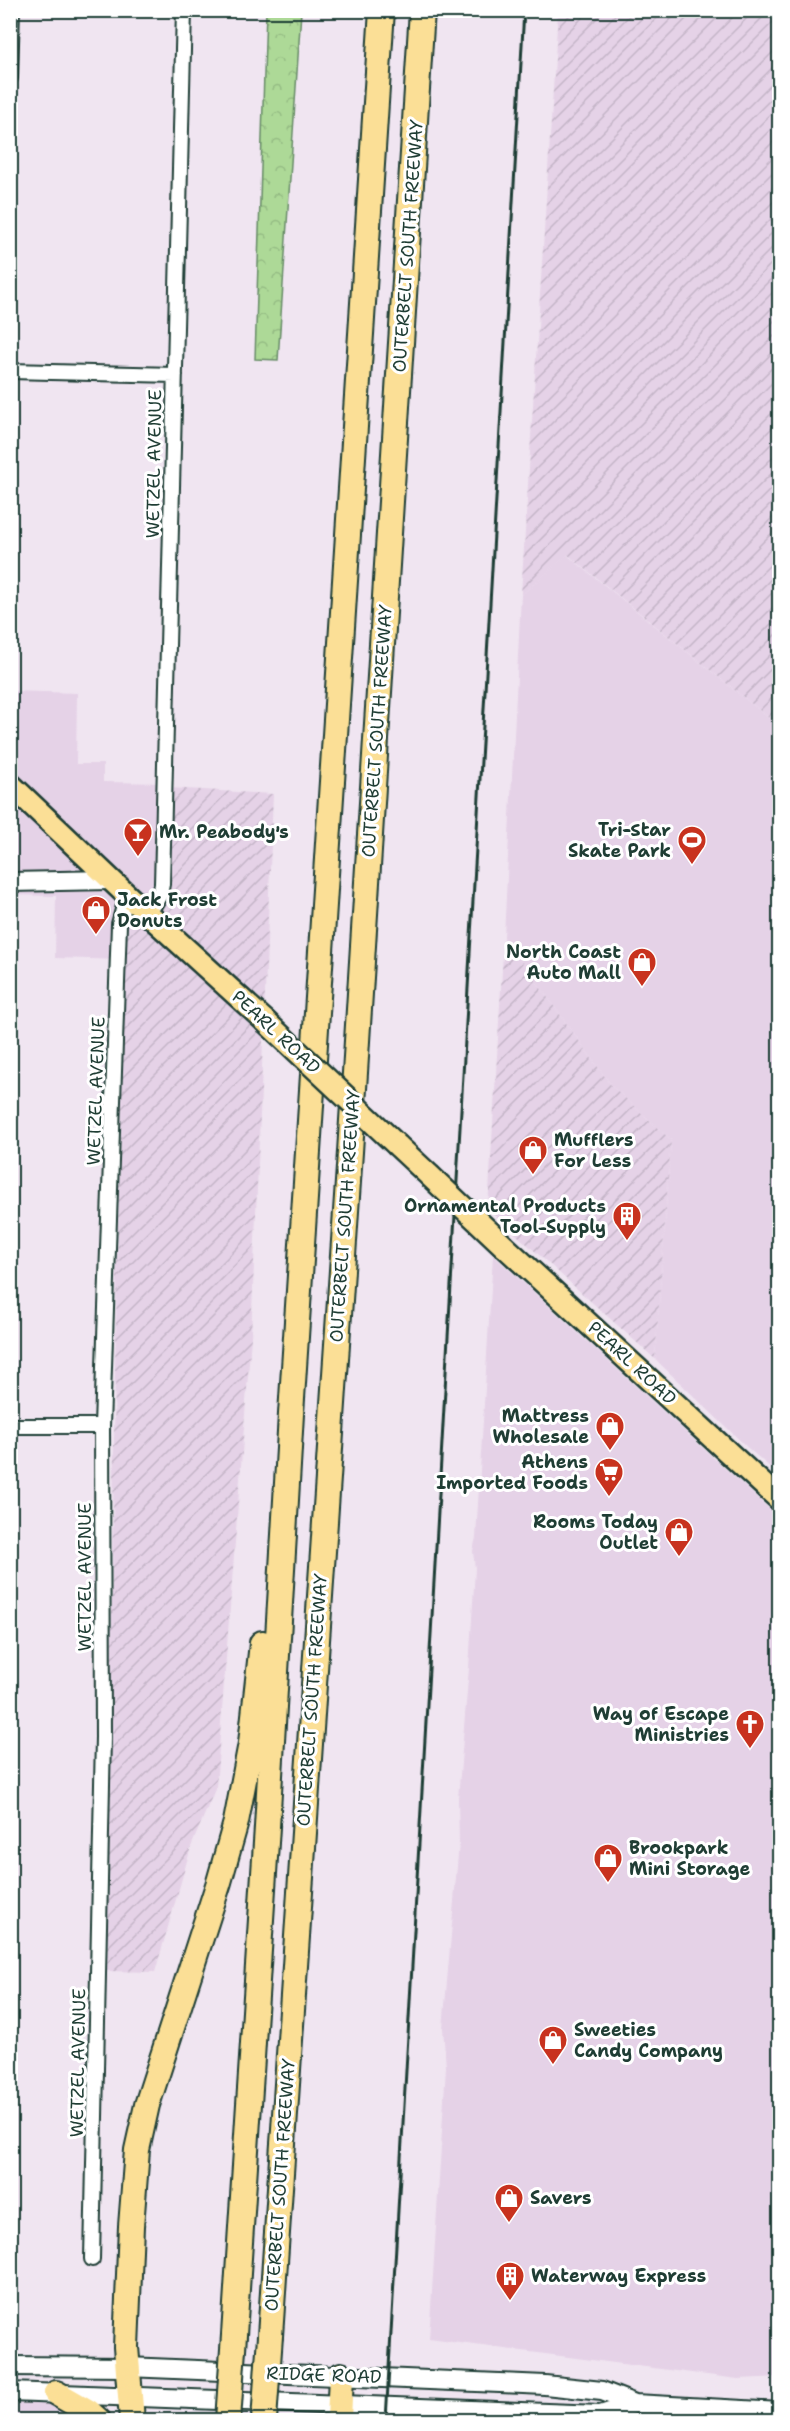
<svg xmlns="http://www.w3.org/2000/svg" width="790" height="2431" font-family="'Shantell Sans',sans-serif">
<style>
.built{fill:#e5d2e7}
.industrial{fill:url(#industrial-furrows)}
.forest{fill:url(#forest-crowns);stroke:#668b66;stroke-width:1.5}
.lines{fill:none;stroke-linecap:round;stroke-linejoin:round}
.minor-casing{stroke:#1f3d34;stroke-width:18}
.secondary-casing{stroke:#1f3d34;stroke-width:22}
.primary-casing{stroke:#1f3d34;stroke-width:26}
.motorway-casing{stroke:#1f3d34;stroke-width:28}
.minor{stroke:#fff;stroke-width:14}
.secondary{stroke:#fff;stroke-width:18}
.primary{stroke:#fbdf96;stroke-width:21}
.motorway{stroke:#fbdf96;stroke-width:24}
.rail{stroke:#1f3d34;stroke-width:3}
.primary-bridge-casing{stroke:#1f3d34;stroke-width:26;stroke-linecap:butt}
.motorway-bridge-casing{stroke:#1f3d34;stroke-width:28;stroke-linecap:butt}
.primary-bridge{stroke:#fbdf96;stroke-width:21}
.motorway-bridge{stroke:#fbdf96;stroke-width:24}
.labels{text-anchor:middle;stroke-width:6;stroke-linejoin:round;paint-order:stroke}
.street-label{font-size:18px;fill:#1f3d34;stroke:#fff}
.poi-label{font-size:18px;font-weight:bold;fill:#1f3d34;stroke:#fff;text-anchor:end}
</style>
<defs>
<pattern id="industrial-furrows" width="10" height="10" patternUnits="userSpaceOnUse" patternTransform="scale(1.5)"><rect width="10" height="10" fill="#e5d2e7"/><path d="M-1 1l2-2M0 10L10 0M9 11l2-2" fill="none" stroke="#c4b5c7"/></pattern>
<pattern id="forest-crowns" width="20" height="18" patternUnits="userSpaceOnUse" patternTransform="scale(1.5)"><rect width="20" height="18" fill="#add997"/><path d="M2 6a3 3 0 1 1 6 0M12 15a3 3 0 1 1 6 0" fill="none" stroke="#94bb83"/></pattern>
</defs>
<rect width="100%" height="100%" fill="#f0e5f1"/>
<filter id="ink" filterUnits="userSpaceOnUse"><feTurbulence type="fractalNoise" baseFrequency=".0167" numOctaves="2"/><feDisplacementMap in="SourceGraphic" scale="12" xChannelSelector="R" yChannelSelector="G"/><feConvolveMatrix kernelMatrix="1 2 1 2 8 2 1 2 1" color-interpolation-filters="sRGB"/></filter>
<g filter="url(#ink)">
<path class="built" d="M567,555L779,726V1475L749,1449L655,1359L671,1140L611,1085L504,937L521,595Z
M11,691L77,693L76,764H103V782L169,783L167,910L124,960L55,958L56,896L11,895Z
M493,1255L779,1518V2377L738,2379L429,2339L446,2067L443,2028L459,1843L458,1798L469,1668L475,1569L473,1551L476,1537Z
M11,2402L63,2404L93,2420H11Z"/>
<path class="industrial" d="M558,11H779V726L568,555L521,595Z
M169,788L273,794L251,1337L216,1787L191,1847L155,1972L107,1971L115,1365L126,875L167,909Z
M504,937L611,1085L671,1140L655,1359L488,1209Z"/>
<path class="forest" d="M266,11H301L278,360L255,359Z"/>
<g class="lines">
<g class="minor-casing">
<path id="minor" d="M10,78L12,10
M10,371L175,375
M148,915L160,895L162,884L184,10
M10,1426H102
M92,2259L103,1737L102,1426L119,924L124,906L129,897"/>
</g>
<g class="secondary-casing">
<path id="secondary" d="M10,882L110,880
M10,2366L127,2367L545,2385L602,2391L635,2404L780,2412
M10,2392L600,2415L635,2404"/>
</g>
<g class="primary-casing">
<path id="primary" d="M10,784L129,897L264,1020
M398,1146L429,1175
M504,1246L780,1500"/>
</g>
<g class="motorway-casing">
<path id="motorway" d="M234,2335L267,1827L291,1414L382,10
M270,2336L350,1152L422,10
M56,2393L89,2412L98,2420
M132,2420L126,2347L131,2226L137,2150L147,2105L219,1882L236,1822L251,1743L262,1643
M339,2420L341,2375"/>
</g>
<use href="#minor" class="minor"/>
<use href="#secondary" class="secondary"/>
<use href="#primary" class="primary"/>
<use href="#motorway" class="motorway"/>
<path class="rail" d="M386,2420L524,10"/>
<g class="primary-bridge-casing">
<path id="primary-bridge" d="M264,1020L398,1146
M429,1175L504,1246"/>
</g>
<g class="motorway-bridge-casing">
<path id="motorway-bridge" d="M228,2420L234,2335
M264,2420L270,2336"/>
</g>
<use href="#primary-bridge" class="primary-bridge"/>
<use href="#motorway-bridge" class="motorway-bridge"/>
</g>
</g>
<defs>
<g id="bar-pin" transform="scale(1.5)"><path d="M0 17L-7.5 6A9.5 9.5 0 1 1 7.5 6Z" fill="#c8321e" stroke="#fff"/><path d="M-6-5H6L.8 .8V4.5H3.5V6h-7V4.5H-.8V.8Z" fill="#fff"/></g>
<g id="stadium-pin" transform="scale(1.5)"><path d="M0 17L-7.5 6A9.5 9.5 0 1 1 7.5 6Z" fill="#c8321e" stroke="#fff"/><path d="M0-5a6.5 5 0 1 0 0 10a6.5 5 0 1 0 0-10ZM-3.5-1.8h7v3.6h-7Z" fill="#fff"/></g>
<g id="shop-pin" transform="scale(1.5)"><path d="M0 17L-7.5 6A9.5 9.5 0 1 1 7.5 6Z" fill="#c8321e" stroke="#fff"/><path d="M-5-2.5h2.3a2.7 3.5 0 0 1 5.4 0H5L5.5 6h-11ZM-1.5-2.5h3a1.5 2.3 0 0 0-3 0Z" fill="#fff"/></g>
<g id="building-pin" transform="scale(1.5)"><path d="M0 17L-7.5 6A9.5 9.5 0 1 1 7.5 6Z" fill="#c8321e" stroke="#fff"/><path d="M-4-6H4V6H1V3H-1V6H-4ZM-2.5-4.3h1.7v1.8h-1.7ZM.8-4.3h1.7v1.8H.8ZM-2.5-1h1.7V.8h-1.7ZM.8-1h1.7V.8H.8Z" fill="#fff"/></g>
<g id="supermarket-pin" transform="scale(1.5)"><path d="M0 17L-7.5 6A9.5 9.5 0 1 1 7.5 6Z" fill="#c8321e" stroke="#fff"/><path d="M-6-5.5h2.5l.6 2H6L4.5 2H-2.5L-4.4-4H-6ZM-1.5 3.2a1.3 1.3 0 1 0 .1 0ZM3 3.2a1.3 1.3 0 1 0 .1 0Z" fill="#fff"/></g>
<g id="church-pin" transform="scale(1.5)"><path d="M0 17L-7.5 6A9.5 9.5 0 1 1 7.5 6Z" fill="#c8321e" stroke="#fff"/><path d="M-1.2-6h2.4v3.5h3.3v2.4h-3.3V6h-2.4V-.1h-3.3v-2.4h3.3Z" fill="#fff"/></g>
</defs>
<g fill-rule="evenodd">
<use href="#bar-pin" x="138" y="832"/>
<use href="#stadium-pin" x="692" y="840"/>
<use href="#shop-pin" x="96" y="910"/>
<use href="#shop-pin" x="642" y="962"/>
<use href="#shop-pin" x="533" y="1150"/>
<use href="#building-pin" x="627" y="1216"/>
<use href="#shop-pin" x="610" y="1426"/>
<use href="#supermarket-pin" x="609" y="1472"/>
<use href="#shop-pin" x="679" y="1532"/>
<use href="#church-pin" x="750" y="1724"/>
<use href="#shop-pin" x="608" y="1858"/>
<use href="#shop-pin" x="553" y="2040"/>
<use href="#shop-pin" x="509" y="2198"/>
<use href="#building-pin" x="510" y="2276"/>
</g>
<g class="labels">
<g class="street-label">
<text transform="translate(408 246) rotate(-86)" y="6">OUTERBELT SOUTH FREEWAY</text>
<text transform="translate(154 464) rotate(-89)" y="6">WETZEL AVENUE</text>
<text transform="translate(377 731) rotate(-86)" y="6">OUTERBELT SOUTH FREEWAY</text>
<text transform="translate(276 1032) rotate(43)" y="6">PEARL ROAD</text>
<text transform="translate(96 1091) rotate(-88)" y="6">WETZEL AVENUE</text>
<text transform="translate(345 1216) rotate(-86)" y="6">OUTERBELT SOUTH FREEWAY</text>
<text transform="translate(632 1363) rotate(43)" y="6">PEARL ROAD</text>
<text transform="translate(85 1577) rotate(-90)" y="6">WETZEL AVENUE</text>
<text transform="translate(312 1700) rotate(-86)" y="6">OUTERBELT SOUTH FREEWAY</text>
<text transform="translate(78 2063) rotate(-89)" y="6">WETZEL AVENUE</text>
<text transform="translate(280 2185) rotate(-86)" y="6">OUTERBELT SOUTH FREEWAY</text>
<text transform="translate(324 2375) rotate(2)" y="6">RIDGE ROAD</text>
</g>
<g class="poi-label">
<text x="671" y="836">Tri-Star<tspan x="671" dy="21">Skate Park</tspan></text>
<text x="159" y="838" text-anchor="start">Mr. Peabody's</text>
<text x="117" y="906" text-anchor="start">Jack Frost<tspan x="117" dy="21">Donuts</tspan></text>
<text x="621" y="958">North Coast<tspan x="621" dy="21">Auto Mall</tspan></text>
<text x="554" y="1146" text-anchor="start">Mufflers<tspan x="554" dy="21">For Less</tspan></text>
<text x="606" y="1212">Ornamental Products<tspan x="606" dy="21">Tool-Supply</tspan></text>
<text x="589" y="1422">Mattress<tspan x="589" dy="21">Wholesale</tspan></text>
<text x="588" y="1468">Athens<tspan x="588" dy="21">Imported Foods</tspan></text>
<text x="658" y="1528">Rooms Today<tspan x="658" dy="21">Outlet</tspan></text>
<text x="729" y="1720">Way of Escape<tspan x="729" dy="21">Ministries</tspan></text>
<text x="629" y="1854" text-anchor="start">Brookpark<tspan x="629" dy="21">Mini Storage</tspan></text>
<text x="574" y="2036" text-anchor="start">Sweeties<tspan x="574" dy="21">Candy Company</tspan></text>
<text x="530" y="2204" text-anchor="start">Savers</text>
<text x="531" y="2282" text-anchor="start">Waterway Express</text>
</g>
</g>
<rect width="790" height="2431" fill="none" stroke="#fff" stroke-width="36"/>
<rect x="18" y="18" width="754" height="2395" fill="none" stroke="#1f3d34" stroke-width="2" filter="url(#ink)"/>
</svg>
